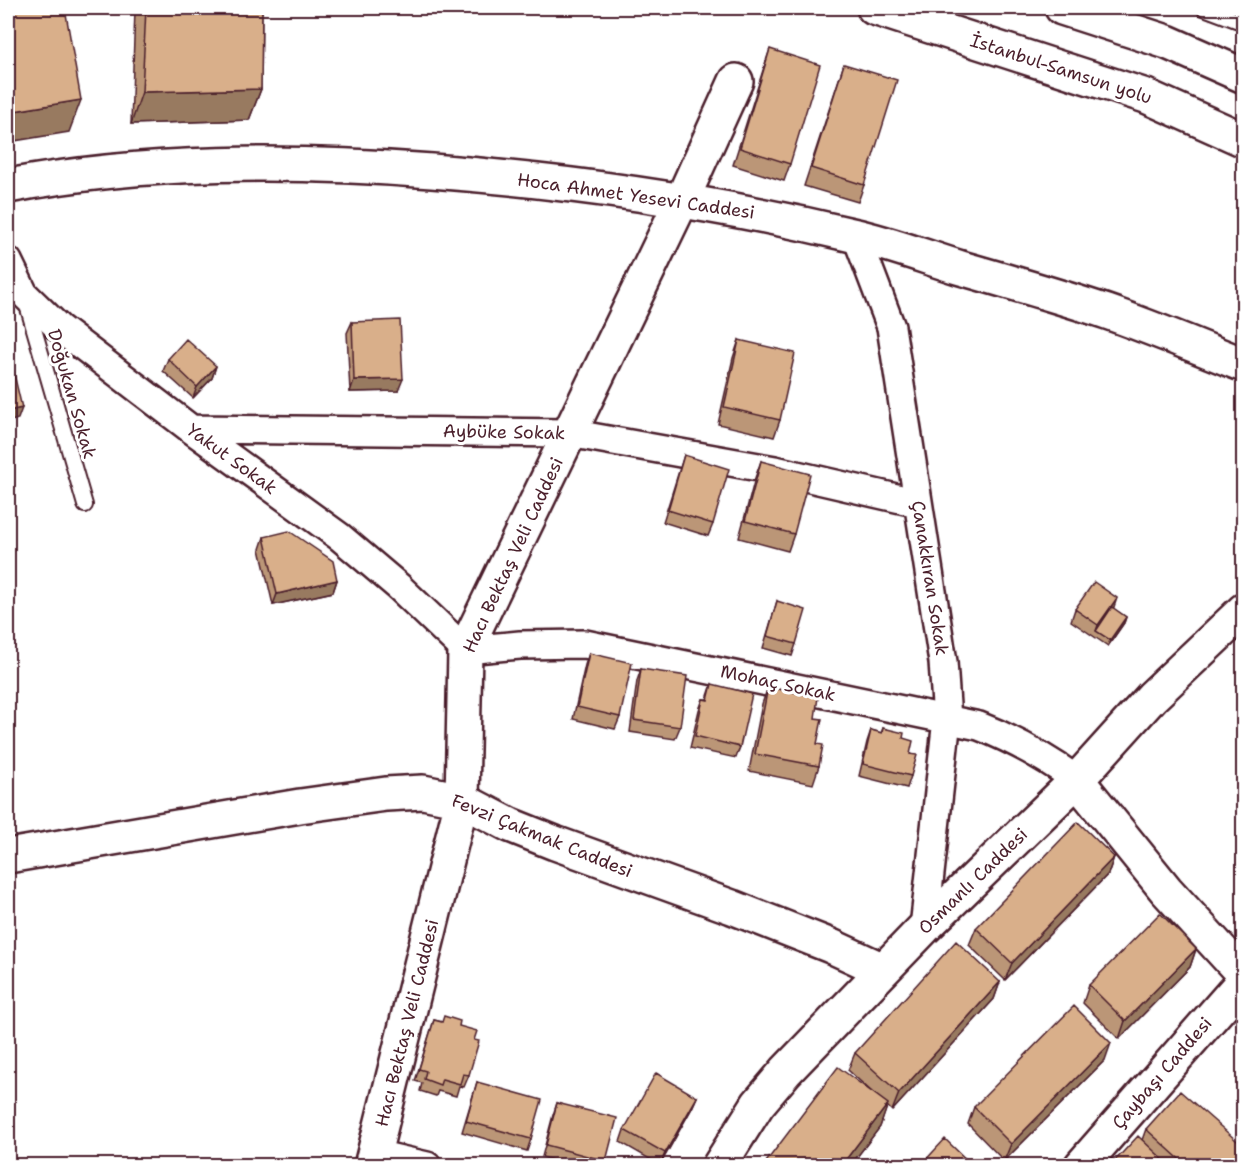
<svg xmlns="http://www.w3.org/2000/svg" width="1251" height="1173" font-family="'Shantell Sans',sans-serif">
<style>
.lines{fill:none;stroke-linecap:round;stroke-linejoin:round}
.service-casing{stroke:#4a1f2b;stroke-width:18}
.minor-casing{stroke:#4a1f2b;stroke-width:32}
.tertiary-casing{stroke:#4a1f2b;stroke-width:38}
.trunk-casing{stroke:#4a1f2b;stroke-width:38}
.service{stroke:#fff;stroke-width:14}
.minor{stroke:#fff;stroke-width:27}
.tertiary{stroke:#fff;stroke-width:33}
.trunk{stroke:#fff;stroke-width:33}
.wall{fill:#bb9677;stroke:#4a1f2b;stroke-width:1.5}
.shaded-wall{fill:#987a61;stroke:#4a1f2b;stroke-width:1.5}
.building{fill:#d9af8a;stroke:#4a1f2b;stroke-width:1.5}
.labels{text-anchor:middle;stroke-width:6;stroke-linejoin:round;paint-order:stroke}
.street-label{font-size:18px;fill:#4a1f2b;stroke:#fff}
</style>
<rect width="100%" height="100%" fill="#fff"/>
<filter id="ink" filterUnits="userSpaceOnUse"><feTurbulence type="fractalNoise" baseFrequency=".0167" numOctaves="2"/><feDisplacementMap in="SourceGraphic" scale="12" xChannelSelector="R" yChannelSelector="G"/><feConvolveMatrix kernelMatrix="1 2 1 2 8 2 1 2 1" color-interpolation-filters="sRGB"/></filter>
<g filter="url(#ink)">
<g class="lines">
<g class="service-casing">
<path id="service" d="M1204,8L1244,23
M27,305L85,505"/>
</g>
<g class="minor-casing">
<path id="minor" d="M856,235L891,327L943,662L947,719L924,928
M8,261L24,294L59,328L191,429L340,537L399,587L465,650L520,645L585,644L979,726C1015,740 1045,757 1077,780
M191,429L569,433L775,470L918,503
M375,1154L427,1166"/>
</g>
<g class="tertiary-casing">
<path id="tertiary" d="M8,186C147,160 290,160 432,171C573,182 714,202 852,235C889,243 925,257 961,268C1010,282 1059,296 1107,312C1153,328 1198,347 1244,365
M1077,780L1166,890L1244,975
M8,856L300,806L386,794L423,792L462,800L510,825L555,843L732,907L831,946L883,970
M371,1166L462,800L465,650L682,200L736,81
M719,1166L758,1104L786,1071L924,928L1077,780L1152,697L1244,610
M1081,1166L1244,980"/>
</g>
<g class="trunk-casing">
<path id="trunk" d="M874,8L1146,96L1244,140
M1062,8L1167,42L1244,76"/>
</g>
<use href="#service" class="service"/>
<use href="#minor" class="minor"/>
<use href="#tertiary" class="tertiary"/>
<use href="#trunk" class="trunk"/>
</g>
<path class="wall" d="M137,8H262L261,89L249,120L131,124L135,10Z
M770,49L790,164L784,181L733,165L764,67Z
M844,64L864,185L858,202L804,186Z
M352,322L398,391L350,392L347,333Z
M739,340L780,420L774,437L718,424L733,358Z
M168,359L216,366L212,378L193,398L163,371Z
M684,455L713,524L708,536L663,522Z
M761,461L794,534L788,551L739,538L755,478Z
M264,537L337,580L333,592L273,605L260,549Z
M777,601L796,644L792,656L763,648Z
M1113,608L1126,617L1124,623L1108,646L1071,621L1075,609Z
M589,653L620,717L615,729L573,719L585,665Z
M641,669L680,727L675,739L630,732L637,681Z
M712,684L740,747L736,758L690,748L699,710L703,699H707Z
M768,687L815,718L819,766L813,784L749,771L762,704Z
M883,728L910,754L911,776L907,788L859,776L867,742L871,730L881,733Z
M1114,857L1108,874L1005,980L969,945L976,928Z
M1196,949L1190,967L1119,1039L1083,1003L1089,985Z
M1000,982L994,999L892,1111L887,1106L880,1127L850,1166H763L875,1095L848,1070L855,1053Z
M434,1020L459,1026L474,1040L469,1075L464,1087L459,1086L456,1096L438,1091L436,1096L420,1091L422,1083L415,1081Z
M1105,1060L1004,1161L968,1124L974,1107Z
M477,1082L531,1139L527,1151L462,1132Z
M697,1097L692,1108L660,1165L620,1142L624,1130Z
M557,1103L606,1161L604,1166H574L542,1157L553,1115Z
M1146,1129L1244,1166H1110L1142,1140Z"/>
<path class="shaded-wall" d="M261,89L249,120L131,124L142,92Z
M81,100L69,132L8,142V112Z
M216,366L212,378L193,398L197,387Z
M403,379L398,391L350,392L354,380Z
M22,408L18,419L8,422V411Z
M337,580L333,592L273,605L277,594Z
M1117,598L1113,610L1096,631L1098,625Z
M1126,617L1124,623L1108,646L1110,640Z
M1114,857L1108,874L1005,980L1012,963Z
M1196,949L1190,967L1119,1039L1125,1021Z
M1000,982L994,999L892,1111L899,1093Z
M1111,1043L1105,1060L1004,1161L1011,1144Z
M697,1097L692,1108L660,1165L665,1153Z
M888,1104L880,1127L850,1166H841Z"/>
<path class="building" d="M8,8H65L81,100L8,112Z
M146,8H262L261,89L142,92Z
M770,49L820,65L790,164L740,148Z
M844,64L897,80L864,185L811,168Z
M400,320L403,379L354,380L352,322Z
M186,339L216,366L197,387L168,359Z
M739,340L795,353L780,420L724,407Z
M11,361L22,408L8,411V362Z
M684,455L729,469L713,524L668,510Z
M761,461L810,474L794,534L745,521Z
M289,531L333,561L337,580L277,594L264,537Z
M1094,582L1117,598L1098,625L1075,609Z
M777,601L806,610L796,644L767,636Z
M1112,607L1126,617L1110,640L1096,631Z
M589,653L632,663L620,717L577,707Z
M641,669L687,676L680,727L634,720Z
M712,684L752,694L740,747L695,736L703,699L708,700Z
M768,687L818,697L815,718L822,719L817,744L823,745L819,766L755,754Z
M883,728L904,733L903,738L913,741L910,754L917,755L911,776L863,764L871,730L882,733Z
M1078,822L1114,857L1012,963L976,928Z
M1160,913L1196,949L1125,1021L1089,985Z
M956,941L1000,982L899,1093L855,1053Z
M1074,1006L1111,1043L1011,1144L974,1107Z
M444,1016L460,1021L459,1026L477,1031L474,1040L479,1041L469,1075L463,1074L460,1084L442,1079L440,1085L424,1079L426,1071L419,1069L434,1020L442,1022Z
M838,1067L888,1104L841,1166H763Z
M656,1073L697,1097L665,1153L624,1130Z
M477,1082L542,1100L531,1139L466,1121Z
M1180,1091L1244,1147V1164L1242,1166H1187L1146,1129Z
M557,1103L617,1118L606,1161L546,1145Z
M1138,1136L1170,1166H1110Z
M945,1139L973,1166H920Z
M399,1163L408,1166H398Z"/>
</g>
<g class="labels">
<g class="street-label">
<text transform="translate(1061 69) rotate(18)" y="6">İstanbul-Samsun yolu</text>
<text transform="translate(636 196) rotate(8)" y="6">Hoca Ahmet Yesevi Caddesi</text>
<text transform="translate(72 394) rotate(74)" y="6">Doğukan Sokak</text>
<text transform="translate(504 432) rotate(1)" y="6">Aybüke Sokak</text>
<text transform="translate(232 459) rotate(36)" y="6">Yakut Sokak</text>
<text transform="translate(513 555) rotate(-65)" y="6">Hacı Bektaş Veli Caddesi</text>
<text transform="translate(930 578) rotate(81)" y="6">Çanakkıran Sokak</text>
<text transform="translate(778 683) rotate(12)" y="6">Mohaç Sokak</text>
<text transform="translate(542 836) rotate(22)" y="6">Fevzi Çakmak Caddesi</text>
<text transform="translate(973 881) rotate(-44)" y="6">Osmanlı Caddesi</text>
<text transform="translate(407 1023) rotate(-76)" y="6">Hacı Bektaş Veli Caddesi</text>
<text transform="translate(1162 1073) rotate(-49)" y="6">Çaybaşı Caddesi</text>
</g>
</g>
<rect width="1251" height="1173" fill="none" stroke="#fff" stroke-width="30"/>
<rect x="15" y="15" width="1221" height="1143" fill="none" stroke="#4a1f2b" stroke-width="2" filter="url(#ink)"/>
</svg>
